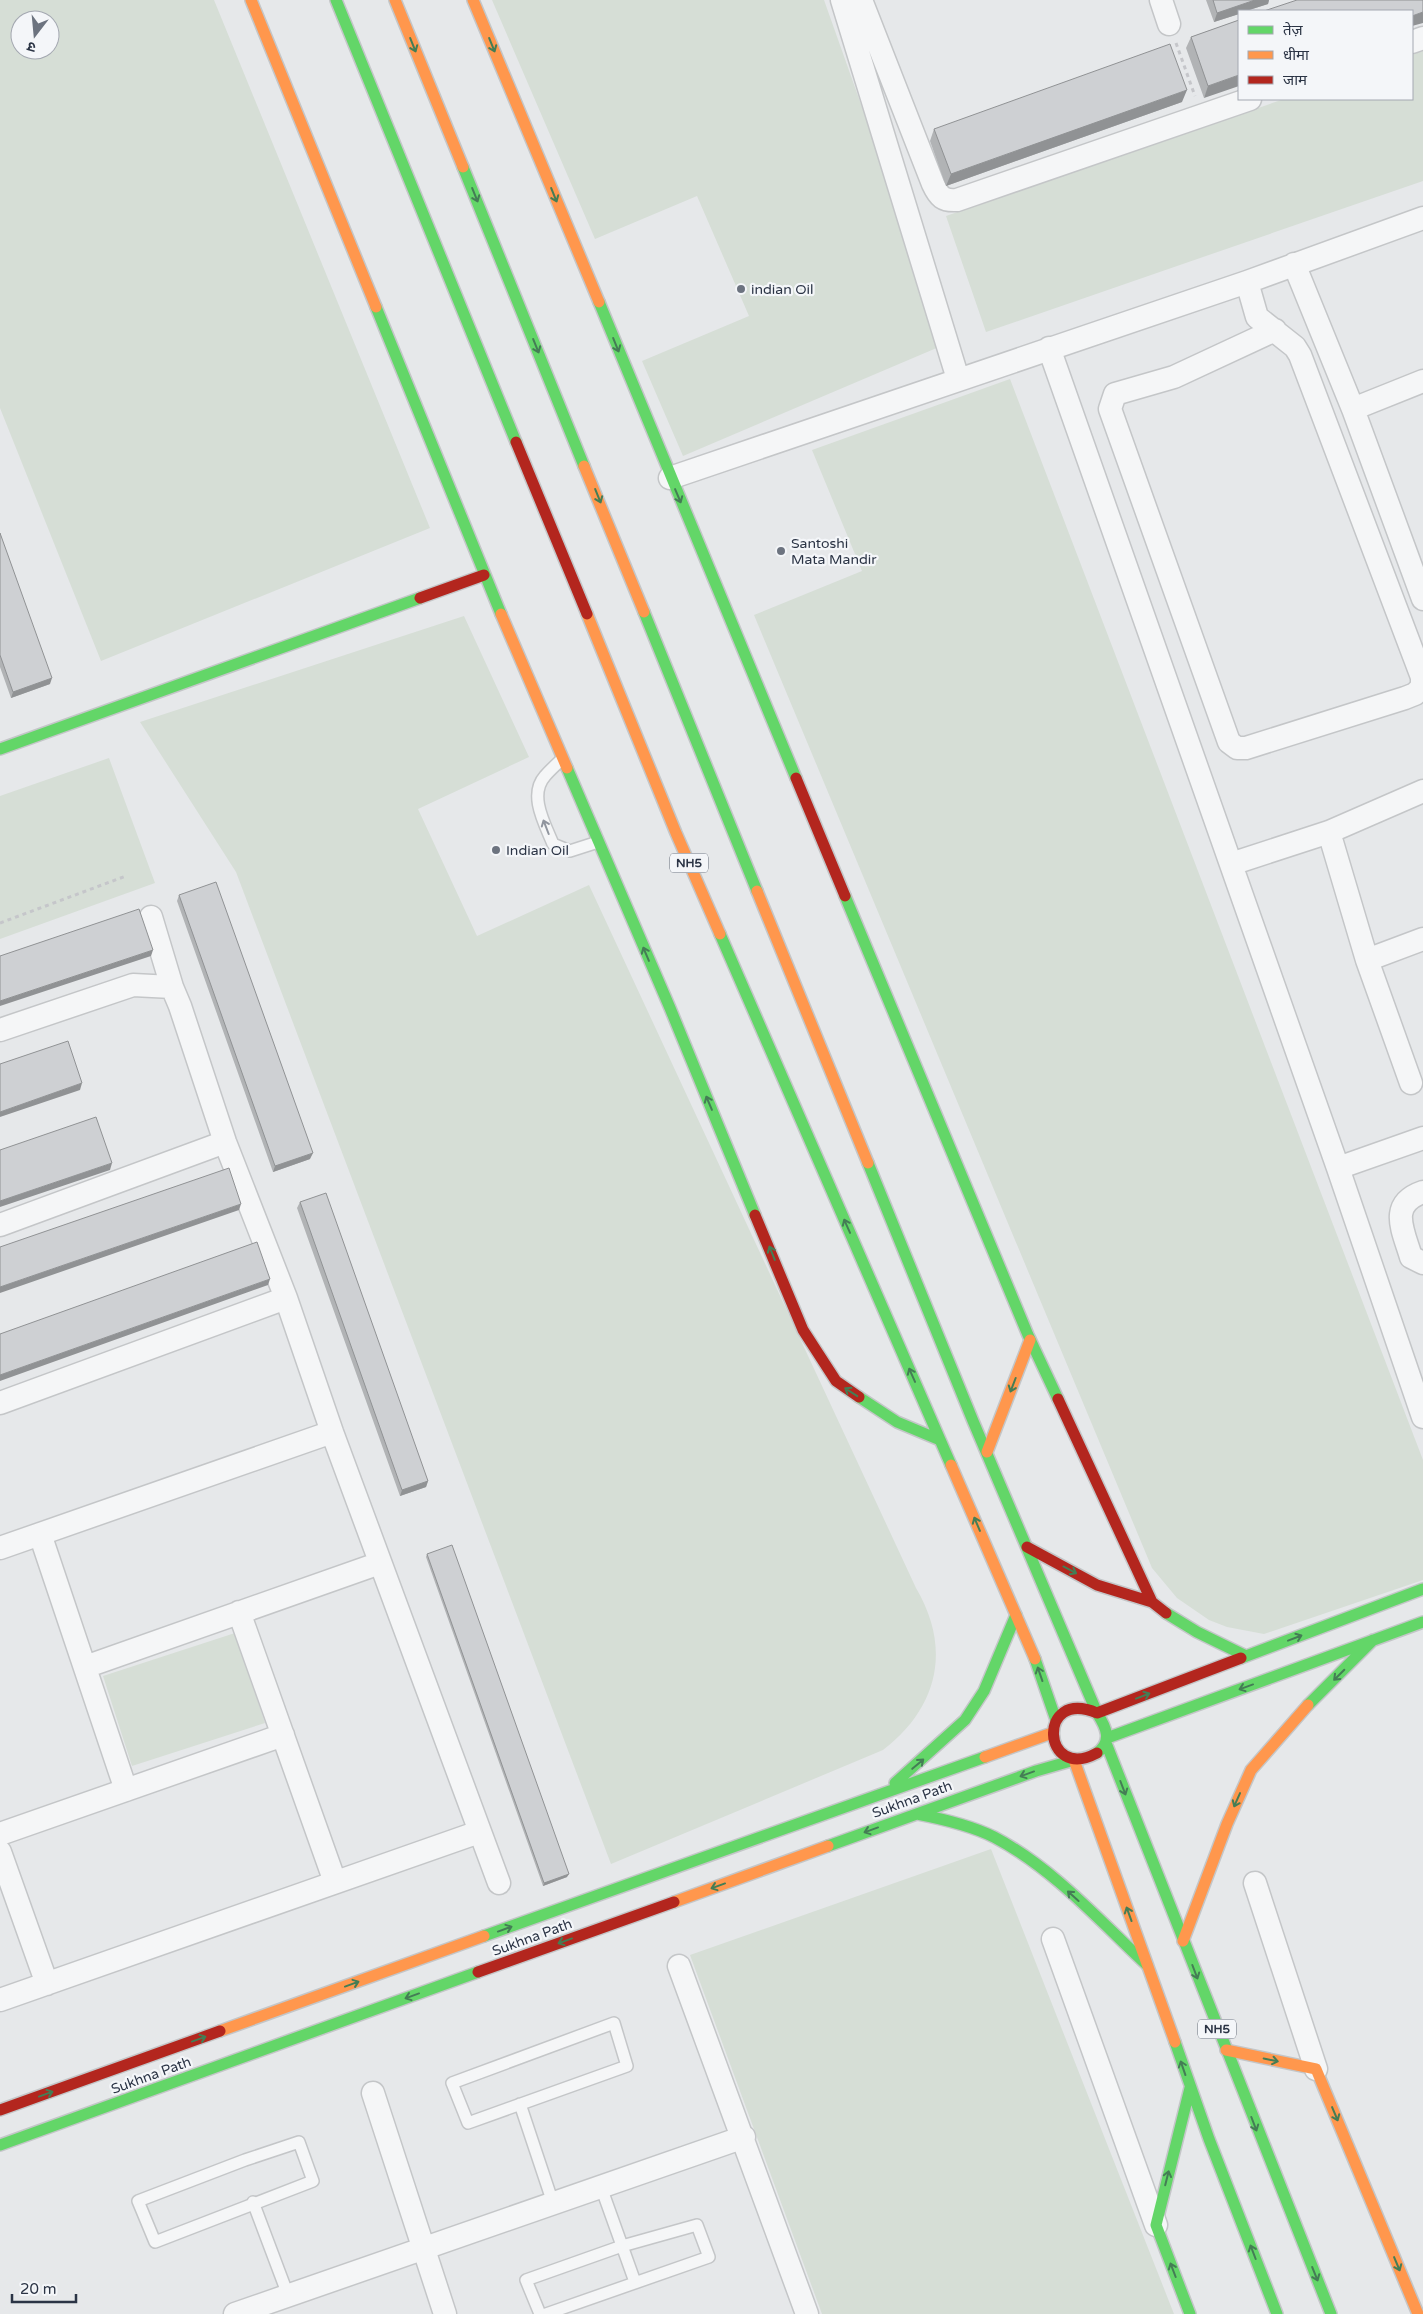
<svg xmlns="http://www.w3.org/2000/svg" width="1423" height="2314" font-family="'Varela Round','Noto Sans Devanagari',sans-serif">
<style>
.green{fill:#d6ded6;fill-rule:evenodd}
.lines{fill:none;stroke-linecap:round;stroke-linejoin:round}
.lane-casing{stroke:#c4c6c8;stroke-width:14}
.street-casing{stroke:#c4c6c8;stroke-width:25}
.fast-casing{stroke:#c4c6c8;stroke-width:14}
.slow-casing{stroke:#c4c6c8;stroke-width:14}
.jam-casing{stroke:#c4c6c8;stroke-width:14}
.path{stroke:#c5c6ca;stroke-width:3;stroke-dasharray:4 4;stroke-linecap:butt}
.lane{stroke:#f5f6f7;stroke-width:11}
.street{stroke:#f5f6f7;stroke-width:22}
.fast{stroke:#63d668;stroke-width:11}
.slow{stroke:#ff974d;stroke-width:11}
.jam{stroke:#b3261e;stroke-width:11}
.wall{fill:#b1b3b5}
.shaded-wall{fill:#909294}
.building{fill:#ced0d3;stroke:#909294}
.oneway{stroke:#447d55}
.oneway2{stroke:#90959e}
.poi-dot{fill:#6c737f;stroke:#f4f6f9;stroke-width:2}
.labels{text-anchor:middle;stroke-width:4.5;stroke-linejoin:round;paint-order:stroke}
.shield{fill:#f4f6f9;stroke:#676e7b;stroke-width:1}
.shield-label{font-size:12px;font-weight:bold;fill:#2b3445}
.poi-label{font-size:14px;fill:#2b3445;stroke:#f4f6f9;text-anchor:start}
.street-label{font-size:14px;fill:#2b3445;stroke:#f4f6f9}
</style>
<rect width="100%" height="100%" fill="#e6e8ea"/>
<path class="green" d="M0,0H214L430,528L101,661L0,408ZM20,20H50V50H20Z
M492,0H824L946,344L683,456L642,361L749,316L697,196L595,239Z
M1423,51V181L986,332L946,216L1284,99H1412V55Z
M1010,379L1423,1460V1580L1264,1634L1227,1627L1209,1620L1177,1598L1152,1568L754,615L862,571L812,450Z
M464,616L529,757L418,809L477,936L589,885L916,1588C952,1649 938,1708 883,1750L611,1864L236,872L140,722Z
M109,758L155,883L0,939V796Z
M235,1633L265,1723L132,1766L103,1676Z
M991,1849L1174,2314H822L690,1955Z"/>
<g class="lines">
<g class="lane-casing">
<path id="lane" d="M562,759C557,764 550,770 545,776C528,795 545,824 553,844L570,851L598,842
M614,2023L627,2066L468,2123L452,2083Z
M520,2104L553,2203
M299,2142L313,2181L155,2242L138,2201L245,2160Z
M601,2187L635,2282
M253,2202L288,2295
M540,2314L526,2280L622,2246L697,2225L709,2257L546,2314"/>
</g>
<g class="street-casing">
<path id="street" d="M842,0L958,379
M861,0L933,184C939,197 943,201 957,200L1250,99
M1161,0L1169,24
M1412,42L1423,38
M1294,264L1353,409L1423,599
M1247,282L1257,317L1295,347L1300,355L1422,677V687L1415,694L1405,698L1246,748H1237L1229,742L1110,409L1115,394L1174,377L1275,330
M1049,348L1338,1168L1423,1417
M1353,409L1423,381
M670,478L1247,282L1423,218
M1329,832L1367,960L1423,939
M1231,864L1329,832L1423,791
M151,917L172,987
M1367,960L1411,1083
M0,1030L133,985L172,987L180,1006L225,1142L286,1298L332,1432L499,1883
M1338,1168L1423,1138
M1423,1192C1388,1204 1403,1230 1411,1257L1423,1263
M0,1225L225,1142
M0,1403L286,1298
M40,1534L126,1790
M0,1548L332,1432
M239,1612L335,1882
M85,1667L380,1563
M0,1834L283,1735
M0,1852L47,1984
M1255,1883L1316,2069
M1053,1939L1156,2225
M679,1966L807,2314
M0,2000L479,1832
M373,2093L445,2314
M235,2314L744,2137"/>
</g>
<g class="fast-casing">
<path id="fast" d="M336,0L516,442
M463,167L584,466
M599,302L796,778
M376,307L501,614
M644,612L757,891
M0,749L420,598
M567,768L670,1008L755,1215
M845,896L1028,1335L1058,1399
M720,934L951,1465
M868,1163L973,1421L1097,1713C1106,1727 1113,1741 1097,1753
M859,1397L897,1422L940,1440
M1166,1613L1197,1632L1246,1656
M1241,1658L1423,1589
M1035,1659L1056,1720
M1308,1705L1373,1640
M1107,1738L1423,1622
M1106,1743L1331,2314
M895,1783L965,1720L984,1691L1016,1615
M917,1814C943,1819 970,1825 994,1837C1053,1868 1099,1920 1147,1965
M828,1846L1036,1771L1074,1760
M484,1936L985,1757
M1175,2042L1209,2139L1277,2314
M1190,2088L1156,2225L1190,2314
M0,2145L478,1972"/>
</g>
<g class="slow-casing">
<path id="slow" d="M251,0L376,307
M395,0L463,167
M473,0L599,302
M584,466L644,612
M501,614L567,768
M587,614L676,833L720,934
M757,891L868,1163
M987,1452L1030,1340
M951,1465L1035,1659
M985,1757L1052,1733
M1074,1760L1175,2042
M674,1902L828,1846
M1183,1941L1227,1824L1251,1770L1308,1705
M220,2031L484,1936
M1226,2050L1316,2069L1418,2314"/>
</g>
<g class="jam-casing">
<path id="jam" d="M516,442L587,614
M420,598L484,575
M796,778L845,896
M755,1215L803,1330L836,1381L859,1397
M1058,1399L1152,1602L1166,1613
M1027,1547L1097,1585L1152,1602
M1097,1713L1241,1658
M1097,1713C1036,1687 1042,1783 1097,1753
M478,1972L674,1902
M0,2110L220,2031"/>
</g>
<path class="path" d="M1176,43L1195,96
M0,923L126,876"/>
<use href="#lane" class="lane"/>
<use href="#street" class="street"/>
<use href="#fast" class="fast"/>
<use href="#slow" class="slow"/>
<use href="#jam" class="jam"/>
</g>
<path class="wall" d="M1206,0H1269L1268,4L1246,11H1239V14L1214,22Z
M1239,20L1204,98L1186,48L1191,37Z
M1182,102L946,186L930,141L934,129Z
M0,533L50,684L11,698L0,667Z
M179,895L310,1159L273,1172L177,901Z
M300,1202L428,1481L426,1487L400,1496L297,1208Z
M427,1554L567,1877L543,1886L426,1557Z"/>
<path class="shaded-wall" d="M1255,0H1269L1268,4L1246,11H1239V14L1214,22L1217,13Z
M1423,12V23L1412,26V16Z
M1239,75V86L1204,98L1208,86Z
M1187,90L1182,102L946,186L951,174Z
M52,678L50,684L11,698L13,692Z
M153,950L151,956L0,1006V1001Z
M82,1083L80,1090L0,1117V1112Z
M313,1153L310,1159L273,1172L275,1166Z
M112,1163L110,1170L0,1207V1201Z
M241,1204L239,1210L0,1293V1287Z
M270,1279L268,1285L0,1381V1375Z
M428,1481L426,1487L400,1496L402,1490Z
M569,1874L567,1877L543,1886L544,1883Z"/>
<path class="building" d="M1213,0H1255L1217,13Z
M1297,0H1423V12L1412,16V11H1264Z
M1239,20V75L1208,86L1191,37Z
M1170,44L1187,90L951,174L934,129Z
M0,533L52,678L13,692L0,655Z
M216,882L313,1153L275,1166L179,895Z
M139,909L153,950L0,1001V956Z
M68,1041L82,1083L0,1112V1064Z
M96,1117L112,1163L0,1201V1150Z
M229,1168L241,1204L0,1287V1247Z
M326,1193L428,1481L402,1490L300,1202Z
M257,1242L270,1279L0,1375V1334Z
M452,1545L569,1874L544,1883L427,1554Z"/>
<defs><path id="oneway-shaft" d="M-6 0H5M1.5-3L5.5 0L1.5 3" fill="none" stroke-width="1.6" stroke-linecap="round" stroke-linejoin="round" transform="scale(1.25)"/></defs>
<g class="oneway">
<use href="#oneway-shaft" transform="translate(413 45) rotate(68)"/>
<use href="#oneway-shaft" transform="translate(492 45) rotate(68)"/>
<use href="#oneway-shaft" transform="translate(475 195) rotate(68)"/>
<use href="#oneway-shaft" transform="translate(554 195) rotate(68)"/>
<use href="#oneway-shaft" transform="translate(616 345) rotate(68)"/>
<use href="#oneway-shaft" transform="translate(536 346) rotate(68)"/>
<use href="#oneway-shaft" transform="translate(598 496) rotate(68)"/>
<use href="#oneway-shaft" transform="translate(678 496) rotate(67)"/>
<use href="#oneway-shaft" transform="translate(646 954) rotate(-113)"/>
<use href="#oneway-shaft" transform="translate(709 1103) rotate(-113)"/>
<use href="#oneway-shaft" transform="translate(847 1226) rotate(-114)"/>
<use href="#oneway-shaft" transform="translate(772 1253) rotate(-112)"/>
<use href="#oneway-shaft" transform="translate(912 1375) rotate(-114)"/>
<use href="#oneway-shaft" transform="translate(1013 1385) rotate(111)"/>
<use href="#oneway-shaft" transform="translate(851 1392) rotate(-147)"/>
<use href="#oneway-shaft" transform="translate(977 1524) rotate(-113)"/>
<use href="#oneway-shaft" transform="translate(1070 1570) rotate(28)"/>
<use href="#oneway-shaft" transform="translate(1295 1638) rotate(-21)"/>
<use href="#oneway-shaft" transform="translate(1040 1674) rotate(-109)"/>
<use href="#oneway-shaft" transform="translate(1339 1675) rotate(135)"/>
<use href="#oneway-shaft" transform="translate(1246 1687) rotate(160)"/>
<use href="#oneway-shaft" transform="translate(1143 1696) rotate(-21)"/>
<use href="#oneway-shaft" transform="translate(918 1764) rotate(-40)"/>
<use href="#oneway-shaft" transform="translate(1027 1774) rotate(160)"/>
<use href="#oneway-shaft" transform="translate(1123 1788) rotate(69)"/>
<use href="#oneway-shaft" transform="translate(1237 1800) rotate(114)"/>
<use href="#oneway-shaft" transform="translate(871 1830) rotate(160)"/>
<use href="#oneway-shaft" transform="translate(718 1886) rotate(160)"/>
<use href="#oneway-shaft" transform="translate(1073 1896) rotate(-138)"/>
<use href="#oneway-shaft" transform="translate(1129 1914) rotate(-110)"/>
<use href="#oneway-shaft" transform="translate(505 1929) rotate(-20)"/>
<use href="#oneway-shaft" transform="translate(565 1941) rotate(160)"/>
<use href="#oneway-shaft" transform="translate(1195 1972) rotate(69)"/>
<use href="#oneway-shaft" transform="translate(352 1984) rotate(-20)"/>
<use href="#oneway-shaft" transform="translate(412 1996) rotate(160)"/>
<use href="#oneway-shaft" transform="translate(199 2039) rotate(-20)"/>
<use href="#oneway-shaft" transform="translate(1271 2060) rotate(12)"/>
<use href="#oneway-shaft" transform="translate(1183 2068) rotate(-109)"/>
<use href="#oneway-shaft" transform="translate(46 2094) rotate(-20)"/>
<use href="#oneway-shaft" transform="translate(1335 2114) rotate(67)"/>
<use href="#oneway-shaft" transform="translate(1254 2124) rotate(69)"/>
<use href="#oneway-shaft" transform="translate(1167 2178) rotate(-76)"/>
<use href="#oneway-shaft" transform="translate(1253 2252) rotate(-111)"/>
<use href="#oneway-shaft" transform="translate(1397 2264) rotate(67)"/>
<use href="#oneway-shaft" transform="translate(1173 2270) rotate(-111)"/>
<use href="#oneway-shaft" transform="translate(1315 2274) rotate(68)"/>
</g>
<use class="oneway2" href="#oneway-shaft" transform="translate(546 827) rotate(-111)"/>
<g class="poi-dot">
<circle cx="741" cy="289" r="5"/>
<circle cx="781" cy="551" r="5"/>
<circle cx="496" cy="850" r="5"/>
</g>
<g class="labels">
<g class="shield">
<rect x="670" y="853.5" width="38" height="19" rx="4"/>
<rect x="1198" y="2019.5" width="38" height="19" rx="4"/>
</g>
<g class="shield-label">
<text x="689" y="867">NH5</text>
<text x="1217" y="2033">NH5</text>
</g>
<g class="poi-label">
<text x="751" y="294">indian Oil</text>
<text x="791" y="548">Santoshi<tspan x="791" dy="16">Mata Mandir</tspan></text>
<text x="506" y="855">Indian Oil</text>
</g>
<g class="street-label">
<text transform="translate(912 1799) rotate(-20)" y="5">Sukhna Path</text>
<text transform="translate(532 1937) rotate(-20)" y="5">Sukhna Path</text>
<text transform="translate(151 2075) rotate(-20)" y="5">Sukhna Path</text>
</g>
</g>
<rect x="1238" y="10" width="175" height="90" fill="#f4f6f9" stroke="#a4a8b1"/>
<rect x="1248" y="26" width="25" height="8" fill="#63d668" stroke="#a4a8b1"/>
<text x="1283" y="35" font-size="15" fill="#2b3445">तेज़</text>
<rect x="1248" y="51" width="25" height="8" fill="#ff974d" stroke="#a4a8b1"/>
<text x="1283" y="60" font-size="15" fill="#2b3445">धीमा</text>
<rect x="1248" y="76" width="25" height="8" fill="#b3261e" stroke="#a4a8b1"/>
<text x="1283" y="85" font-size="15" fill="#2b3445">जाम</text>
<g transform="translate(35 35) rotate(196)"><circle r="24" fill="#f4f6f9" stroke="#a4a8b1"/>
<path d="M0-4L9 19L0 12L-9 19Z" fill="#6c737f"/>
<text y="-8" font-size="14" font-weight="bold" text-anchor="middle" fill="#2b3445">उ</text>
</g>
<path d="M12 2294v8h64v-8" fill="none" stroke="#2b3445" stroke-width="2.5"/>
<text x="20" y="2294" font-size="15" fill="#2b3445" stroke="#f4f6f9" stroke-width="4" paint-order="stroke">20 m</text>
</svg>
